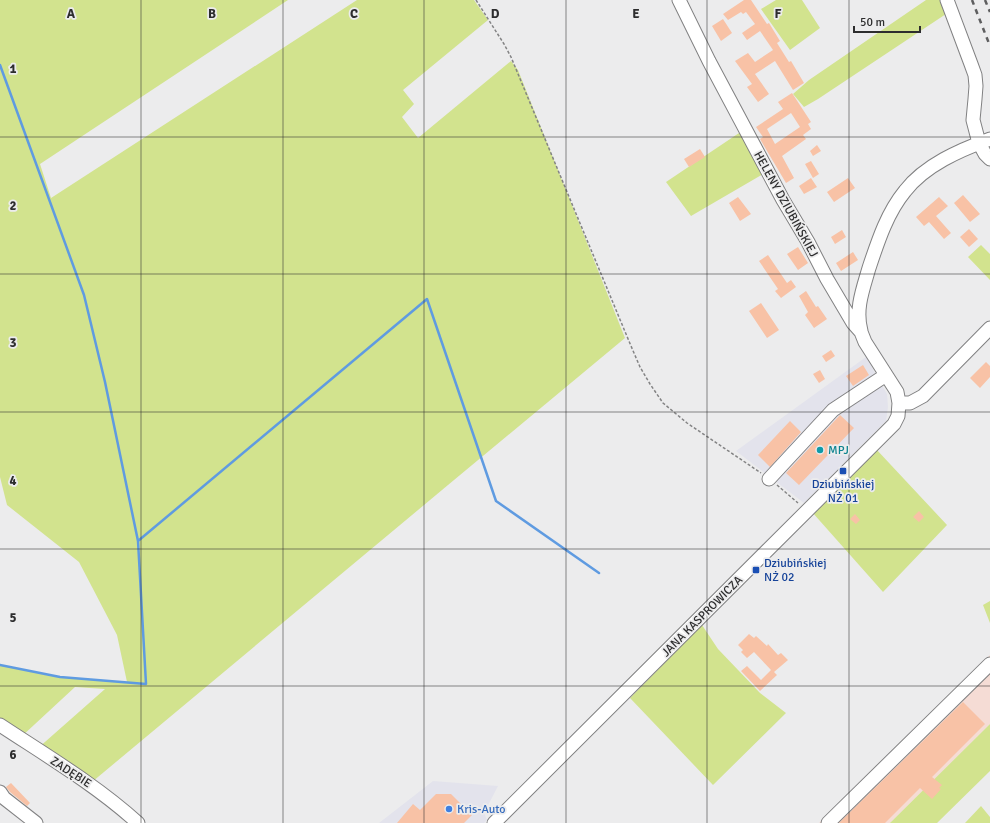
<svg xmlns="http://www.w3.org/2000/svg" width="990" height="823" font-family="Signika,sans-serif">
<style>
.commercial{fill:#f5dcd5}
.built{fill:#e3e3ec}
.green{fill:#d2e38e}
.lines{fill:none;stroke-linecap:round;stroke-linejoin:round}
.stream{stroke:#5f9be1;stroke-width:2.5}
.building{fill:#f8c2a6;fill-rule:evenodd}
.minor-casing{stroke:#818182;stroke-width:15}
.path{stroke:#838384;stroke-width:1.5;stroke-dasharray:3 2;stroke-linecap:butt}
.minor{stroke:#fff;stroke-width:13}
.rail{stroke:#5e5e5f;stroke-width:2.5;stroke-dasharray:5 5;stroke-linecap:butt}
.grid{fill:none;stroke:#2d2d2e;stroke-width:1;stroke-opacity:0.55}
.culture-dot{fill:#0f9aa8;stroke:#ececed;stroke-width:1.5}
.transit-dot{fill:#1a4fb4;stroke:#ececed;stroke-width:1.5}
.shop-dot{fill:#3f7fe0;stroke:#ececed;stroke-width:1.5}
.labels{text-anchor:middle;stroke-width:3.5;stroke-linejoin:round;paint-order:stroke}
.street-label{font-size:12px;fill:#2d2d2e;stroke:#ececed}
.culture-label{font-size:12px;fill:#0d838f;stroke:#ececed;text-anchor:start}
.transit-label{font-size:12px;fill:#164399;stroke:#ececed}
.shop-label{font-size:12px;fill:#366cbe;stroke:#ececed;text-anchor:start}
.grid-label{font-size:13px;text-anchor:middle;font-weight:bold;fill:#2d2d2e;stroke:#ececed;stroke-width:3.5;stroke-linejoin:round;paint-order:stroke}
</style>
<rect width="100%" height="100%" fill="#ececed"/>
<path class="commercial" d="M990,655V724L890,823H819Z"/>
<path class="built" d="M866,357L887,394L888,407L886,421L804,503L736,451Z
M433,781L498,786L484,813L487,820L484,823H379Z"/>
<path class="green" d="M0,0H288L40,164L51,198L357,0H474L488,20L403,90L414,104L402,117L418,138L511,61L518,70L625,338L448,485L92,782L37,749L105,689L75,687L21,737L0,721V665L60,677L127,682L117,635L79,562L7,505L0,477Z
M776,0H802L820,28L790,50L761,9Z
M926,0H943L949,12L818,99L804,107L793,94L809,80Z
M742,131L765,173L691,216L666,182Z
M981,245L990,254V280L968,257Z
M876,449L947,525L883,592L812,512Z
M990,601V623L983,605Z
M702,625L718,649L760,693L786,713L713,785L630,698Z
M990,724V771L937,823H890Z
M981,806L990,817V823H965Z"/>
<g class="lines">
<path class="stream" d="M0,65L84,295L105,382L138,541L427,299L496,501L599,573
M0,665L60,677L146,684L138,541"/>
</g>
<path class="building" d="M744,0H751L767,24L769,23L780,41L777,43L789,62L791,61L804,83L793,90L775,61L755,74L769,94L758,102L747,87L752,84L735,61L748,53L755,62L773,50L760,31L747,40L742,33L755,24L746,12L743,14L741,12L728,20L723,14Z
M723,19L732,33L721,41L712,26Z
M792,93L811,122L808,124L811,129L803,135L806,139L782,156L794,178L786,183L760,139L763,137L756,127L783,109L778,102ZM791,113L800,127L775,144L767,129Z
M817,145L821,151L813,156L810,151Z
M700,149L705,157L689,167L684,159Z
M811,161L819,174L813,178L805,164Z
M811,178L817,187L804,194L799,186Z
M848,178L855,188L834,202L827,192Z
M963,195L980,214L970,222L954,203Z
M738,197L751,214L740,221L729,203Z
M939,197L948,206L936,216L951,233L944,239L929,222L924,226L916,217Z
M969,229L978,239L969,247L960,237Z
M842,230L846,237L835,244L831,237Z
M798,247L808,263L798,270L787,254Z
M853,252L858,260L841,271L836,263Z
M768,255L787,283L791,280L796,287L781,298L775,291L778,289L759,261Z
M806,291L816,307L818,306L827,319L814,328L805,315L808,312L799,296Z
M761,303L779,330L767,338L749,311Z
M831,350L835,356L826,362L822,356Z
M986,362L990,366V377L980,388L970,378Z
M863,365L869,375L853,386L846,376Z
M820,370L825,379L819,383L813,374Z
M840,415L854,428L799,485L786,473Z
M790,421L801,432L770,467L758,455Z
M919,511L924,517L919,522L913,517Z
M855,514L860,520L856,524L850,519Z
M749,634L754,638L756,636L767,646L768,644L778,655L781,653L788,660L774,672L777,675L760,691L741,671L747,666L761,680L771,670L754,652L747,658L741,652L743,650L738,645Z
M963,702L985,724L932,777L942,785L939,788L941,789L932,799L920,788L885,823H839Z
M11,783L30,803L27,806L10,792L6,787Z
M436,794H451L472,815L464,823H397L413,804L420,810Z"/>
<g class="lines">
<g class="minor-casing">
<path id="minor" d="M947,0L971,64L975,75L976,86L975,99L973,120L979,143L985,154L990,159
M861,331C855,309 863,289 869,268C878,241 887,213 905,191C925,165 960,150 990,139
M899,403H910L923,396L990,328
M769,479L833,410L886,375
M0,725C47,756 96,785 138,823
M0,792L4,798L36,823
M494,823L886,432L894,424L898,416L899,403L897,392L865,342L861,332L853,323L827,279L808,242L783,200L709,61L679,0
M828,823L990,664"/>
</g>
<path class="path" d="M476,0L504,44L511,57L631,346L640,367L650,384L663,403L687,423L761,473
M777,485L798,503"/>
<use href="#minor" class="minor"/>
<path class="rail" d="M972,0L990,46
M985,0L990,12"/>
</g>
<path class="grid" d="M141,0V823M283,0V823M424,0V823M566,0V823M707,0V823M849,0V823M0,137H990M0,274H990M0,412H990M0,549H990M0,686H990"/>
<circle class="culture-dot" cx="820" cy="450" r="4"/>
<g class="transit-dot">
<rect x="839" y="467" width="8" height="8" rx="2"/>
<rect x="752" y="566" width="8" height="8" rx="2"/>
</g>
<circle class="shop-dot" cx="449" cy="809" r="4"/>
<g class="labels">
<g class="street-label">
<text transform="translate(786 204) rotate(61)" y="4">HELENY DZIUBIŃSKIEJ</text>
<text transform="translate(702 616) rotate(-45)" y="4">JANA KASPROWICZA</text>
<text transform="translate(71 772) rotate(33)" y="4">ZADĘBIE</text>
</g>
<g class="culture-label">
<text x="828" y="454">MPJ</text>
</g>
<g class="transit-label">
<text x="843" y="488">Dziubińskiej<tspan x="843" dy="14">NŻ 01</tspan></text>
<text x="764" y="567" text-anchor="start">Dziubińskiej<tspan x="764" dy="14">NŻ 02</tspan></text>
</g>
<g class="shop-label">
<text x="457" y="813">Kris-Auto</text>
</g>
</g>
<g class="grid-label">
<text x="71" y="18">A</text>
<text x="212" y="18">B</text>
<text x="354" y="18">C</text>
<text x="495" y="18">D</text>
<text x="636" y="18">E</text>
<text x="778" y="18">F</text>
<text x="13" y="73">1</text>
<text x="13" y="210">2</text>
<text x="13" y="347">3</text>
<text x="13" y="485">4</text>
<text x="13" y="622">5</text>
<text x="13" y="759">6</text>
</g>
<path d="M854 26v6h66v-6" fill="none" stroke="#2d2d2e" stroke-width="2"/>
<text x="860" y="26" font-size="12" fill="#2d2d2e" stroke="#ececed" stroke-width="3" paint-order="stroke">50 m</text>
</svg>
